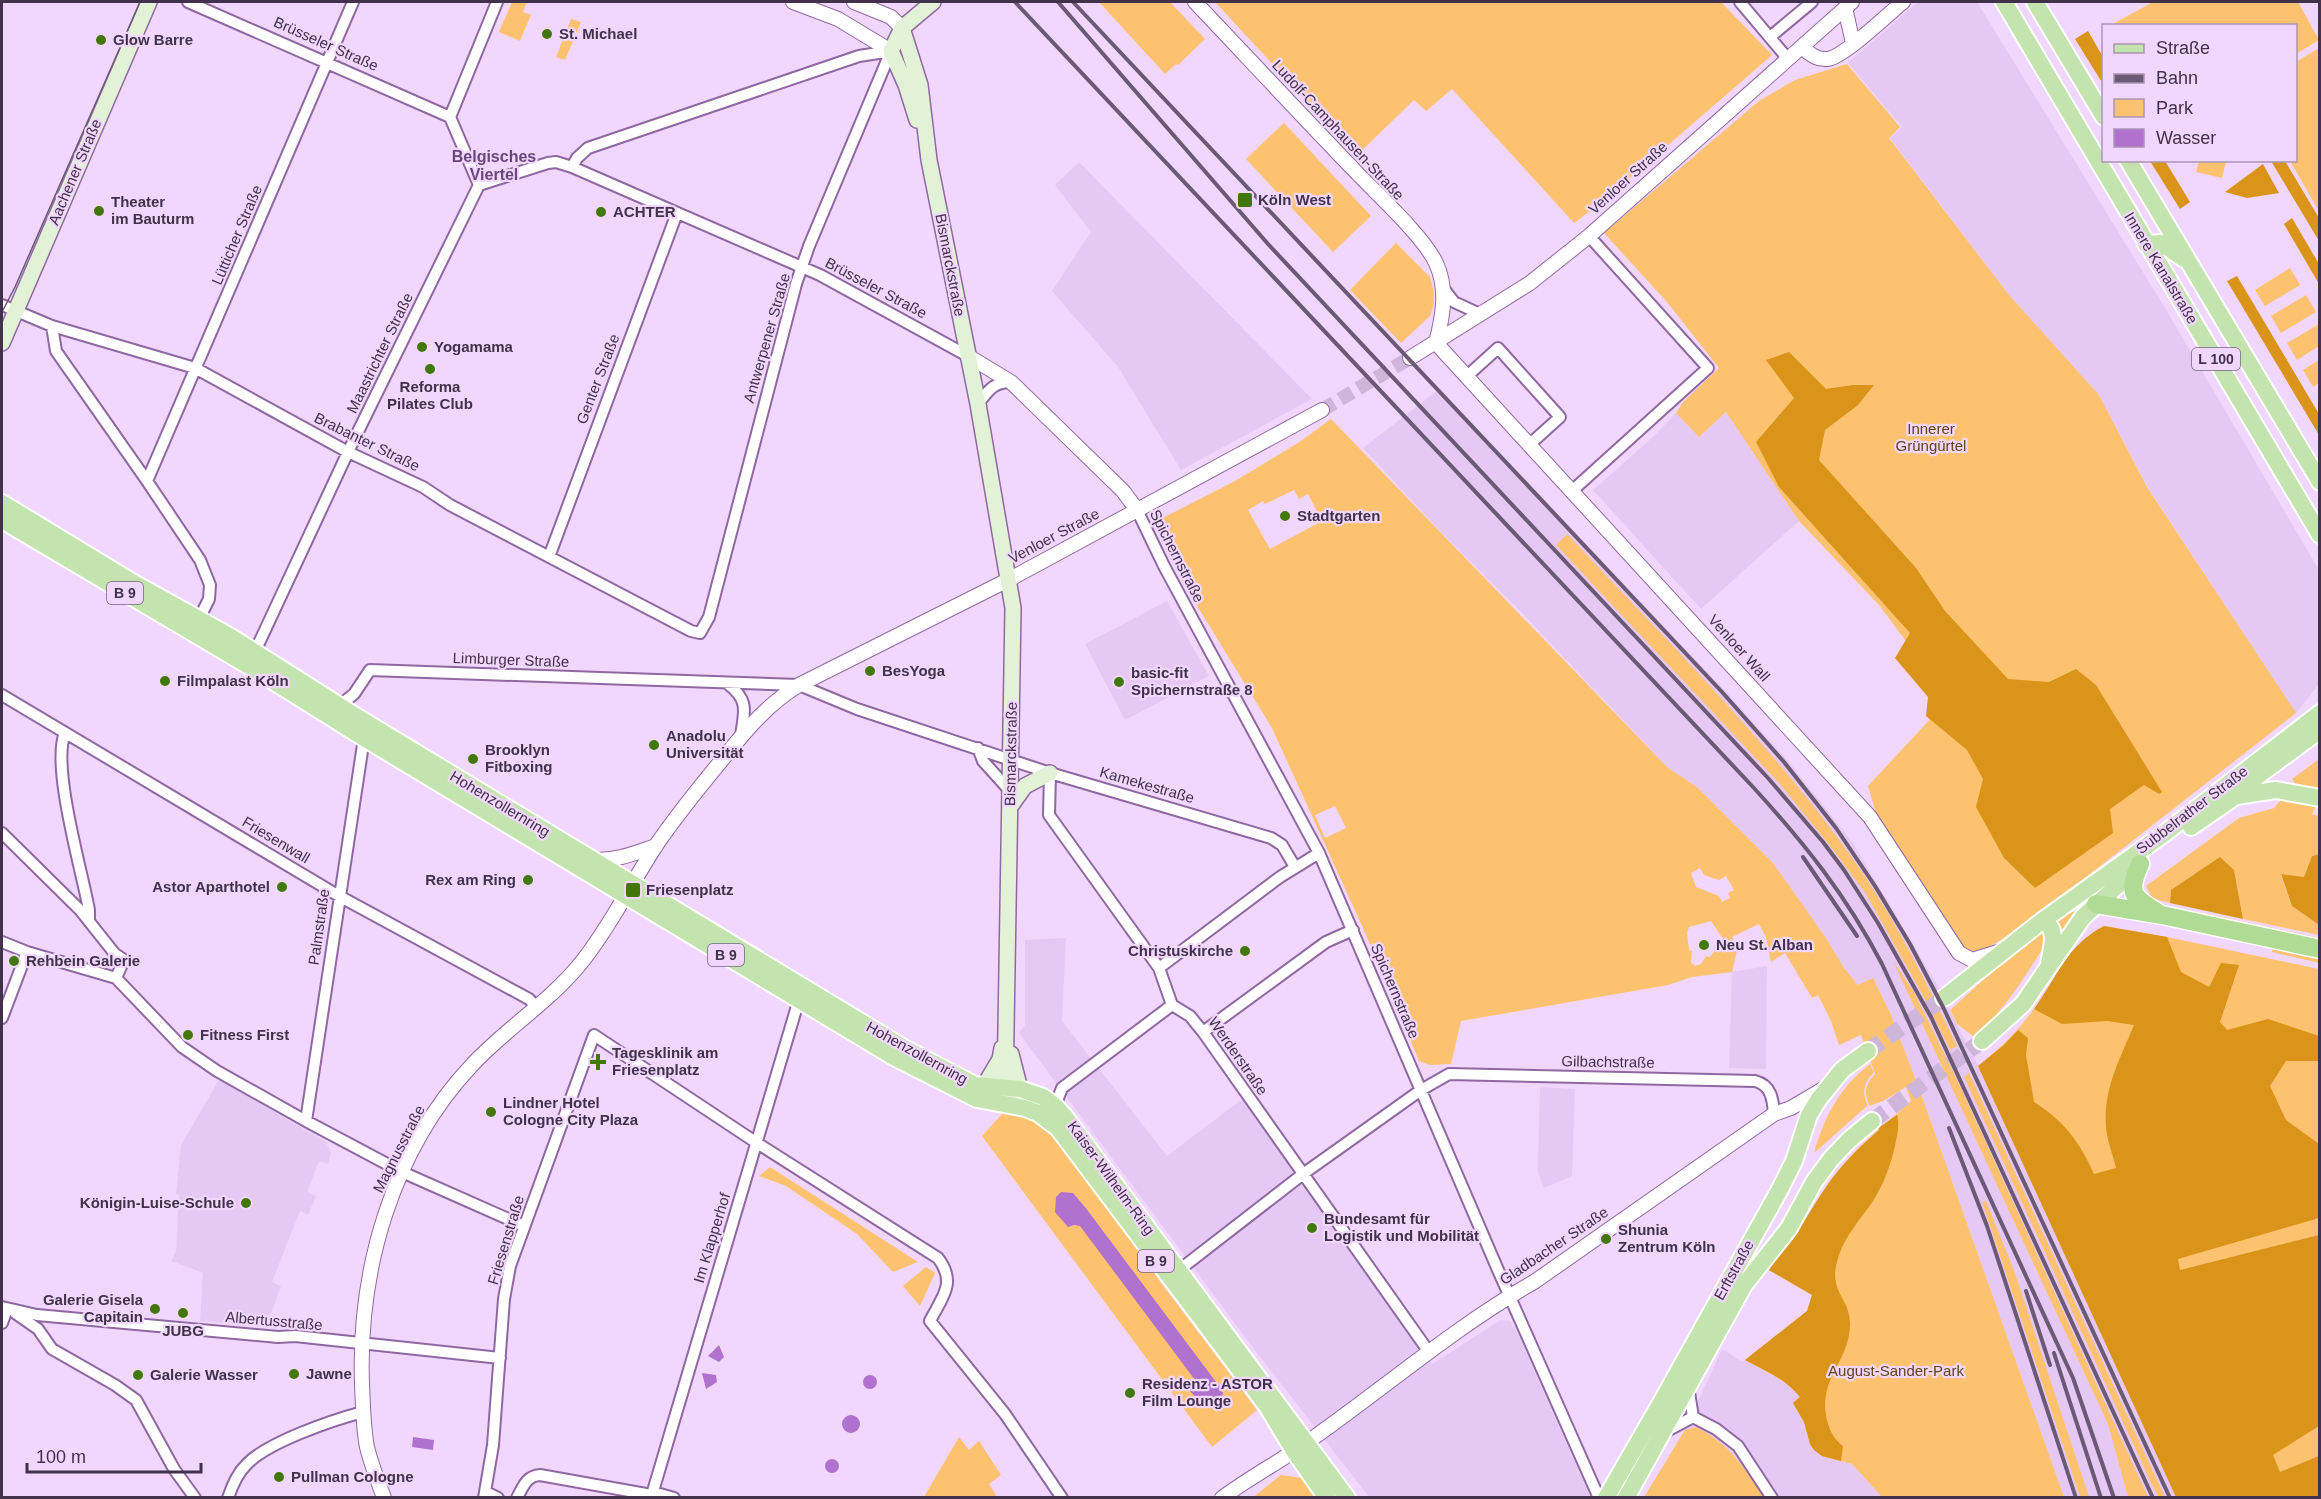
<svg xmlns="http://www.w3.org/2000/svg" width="2321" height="1499" font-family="Helvetica,sans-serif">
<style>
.built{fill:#e5c9f4}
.green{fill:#fdc26f;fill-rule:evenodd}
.forest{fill:#da9419}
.water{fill:#b072ce}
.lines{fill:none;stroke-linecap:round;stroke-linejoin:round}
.tertiary-tunnel{stroke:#ceb6da;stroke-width:14;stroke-dasharray:14 7;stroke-linecap:butt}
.primary-tunnel{stroke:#ceb6da;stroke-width:16;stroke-dasharray:16 8;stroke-linecap:butt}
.minor-casing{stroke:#8f68a2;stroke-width:14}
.tertiary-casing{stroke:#8f68a2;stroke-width:16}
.secondary-casing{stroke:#8f68a2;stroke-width:18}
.primary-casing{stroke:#fff;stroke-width:20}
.trunk-casing{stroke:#fff;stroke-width:21}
.minor{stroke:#fff;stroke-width:10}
.tertiary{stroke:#fff;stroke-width:14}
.secondary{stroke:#e2f2d7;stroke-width:15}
.primary{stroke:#c4e4af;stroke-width:16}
.trunk{stroke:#b0db94;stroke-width:18}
.tram{stroke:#6c5976;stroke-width:1.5}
.rail{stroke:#6c5976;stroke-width:4}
.poi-dot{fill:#427809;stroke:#f1d7fe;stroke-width:2}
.labels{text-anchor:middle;stroke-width:4.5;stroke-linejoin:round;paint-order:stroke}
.shield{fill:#f1d7fe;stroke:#766380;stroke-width:1.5}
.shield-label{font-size:14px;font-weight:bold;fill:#41314a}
.poi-label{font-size:15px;font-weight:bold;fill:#41314a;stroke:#f1d7fe;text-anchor:start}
.street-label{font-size:15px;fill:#41314a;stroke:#f1d7fe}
.park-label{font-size:15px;fill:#604317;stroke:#f1d7fe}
.neighbourhood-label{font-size:16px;font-weight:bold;fill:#6b467d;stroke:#f1d7fe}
</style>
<rect width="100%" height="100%" fill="#f1d7fe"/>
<path class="built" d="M1918,2H1977L2165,308L2319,570V684L2296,713L2147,486L2099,395L2009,295L1890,138L1902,127L1848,63Z
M1079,162L1312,399L1181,470L1118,367L1052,291L1091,232L1055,185Z
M1438,390L1505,458L1727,693L1788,761L1853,843L1937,985L1978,1066L2176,1497H2064L1920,1091L1891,1015L1873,978L1858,985L1844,968L1826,938L1773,863L1697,787L1668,768L1525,616L1440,531L1363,448Z
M1726,412L1799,521L1701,609L1593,490L1653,437L1676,413L1699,437Z
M1167,601L1209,676L1125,720L1085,644Z
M1066,938L1062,1021L1167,1156L1245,1097L1432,1364L1501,1320L1510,1321L1515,1328L1590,1497H1369L1254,1349L1019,1033L1025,1025V940Z
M1767,966L1766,1069L1729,1068L1732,972Z
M219,1080L326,1142L331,1153L328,1164L319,1161L307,1192L316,1196L308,1215L300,1211L272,1282L281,1286L266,1327L200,1321L203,1273L171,1261L176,1251L179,1195L176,1194L181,1145Z
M1540,1087L1575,1089L1572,1176L1544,1188L1538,1173V1164Z
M1722,1349L1741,1361L1745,1360L1769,1373L1794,1389L1800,1396L1793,1403L1804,1422L1811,1446L1822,1456L1852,1464L1882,1497L1644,1498L1685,1430Z"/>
<path class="green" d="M512,2H527L523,12L531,15L520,41L499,32Z
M1099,2H1170L1205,39L1178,65L1176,64L1165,74Z
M1215,2H1721L1772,55L1607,198L1574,223L1452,89L1426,111L1414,100L1357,155Z
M2153,2H2298L2319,40L2296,54V26L2111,25Z
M571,19L581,22L565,60L556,57Z
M2319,48V211L2290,161L2296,160V62Z
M1847,64L1900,127L1889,138L2009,295L2099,395L2147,487L2296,713L2044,910C2023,924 1993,951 1967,953L1959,943L1877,817L1868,786L1949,699L1879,605L1799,521L1726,412L1699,437L1676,413L1683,402L1719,368L1667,302L1604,233L1759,101L1795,80Z
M1284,123L1371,216L1333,252L1246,159Z
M2199,161H2226L2222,178L2196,172Z
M1396,243L1430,277L1433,288L1434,304L1430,316L1401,343L1350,290Z
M2290,268L2300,285L2265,306L2255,290Z
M2306,295L2316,312L2281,333L2271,316Z
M2319,324V346L2297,360L2287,343Z
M2319,360V383L2313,387L2303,370Z
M1331,419L1668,768L1697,787L1773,863L1826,938L1844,968L1858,985L1873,978L1891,1015L1920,1091L2064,1497H1882L1852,1464L1822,1456L1814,1450L1810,1444L1804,1422L1793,1403L1800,1396L1783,1381L1745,1360L1807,1311L1812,1295L1767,1269L1793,1241L1821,1194L1842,1166L1858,1148L1911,1101L1906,1087L1885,1100L1870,1106C1863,1093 1865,1084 1875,1074L1861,1035L1839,1045L1831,1021L1818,995L1812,998L1785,953L1771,962L1766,937L1759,924L1732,937L1737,951L1732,972L1692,977L1668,985L1461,1021L1451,1064L1430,1065L1419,1061L1363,928L1272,728L1183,583L1155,522L1235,481L1298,443ZM1294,490L1299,499L1308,494L1322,521L1270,549L1248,510L1263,501L1265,504ZM1335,806L1346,828L1325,838L1315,815ZM1700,868L1704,875L1719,880L1726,876L1734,890L1728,893L1730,898L1722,902L1719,896L1696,887L1691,873ZM1711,921L1723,939L1710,957L1706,956L1701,964L1695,966L1691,962L1692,951L1689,950L1687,933L1689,927Z
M1567,534C1666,640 1769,741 1853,859C1894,917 1926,981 1957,1046L1950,1050L1922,994L1866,894L1827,842L1778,782L1556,545Z
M2319,759V789L2296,785L2292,779Z
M2281,800L2316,806L2312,814L2319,816V854L2312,856L2304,877L2281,875L2292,906L2319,925V935L2243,919L2234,870L2171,890L2170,903L2152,898L2146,886L2239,818L2274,808Z
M2079,911L2063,930L2061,931L2054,921L2072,912Z
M2199,912L2319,938V942L2198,915Z
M2104,926L2167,937L2319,969V1497H2176L1978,1066C2001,1048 2020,1029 2036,1006C2059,974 2067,946 2104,926Z
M2042,933L2046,939L2045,945C2024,978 2004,1011 1974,1037L1957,1024L1950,1010C1966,997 2028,936 2042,933Z
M2273,946L2319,956V963L2272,952Z
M1893,961L1914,992L1961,1088L2148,1497H2128L2108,1424Z
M1870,1064L1874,1072C1864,1083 1861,1092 1868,1105L1814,1153C1824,1117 1840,1087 1870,1064Z
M1969,1073L2152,1469L2165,1497H2158L2147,1474L1964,1077Z
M1003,1113L1034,1119L1043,1124L1066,1149L1162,1284L1257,1410L1212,1447L982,1136Z
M770,1167L918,1262L893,1272L857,1234L786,1186L759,1176Z
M1986,1201L2015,1273L2089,1497H2080L1982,1202Z
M926,1267L935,1273L920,1306L903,1286Z
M1696,1427C1730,1444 1744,1467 1764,1497H1644L1685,1430Z
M959,1437L969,1450L979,1441L1001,1475L989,1484L997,1497H924Z
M1281,1475L1302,1478L1319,1498H1252Z"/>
<path class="forest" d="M2088,31L2103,57V84L2075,39Z
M2150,161H2165L2190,202L2180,209Z
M2271,161H2285L2319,218V241Z
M2263,164L2279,193L2247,198L2225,192Z
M2292,218L2319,264V284L2284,224Z
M2237,276L2319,414V435L2227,281Z
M1789,352L1826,389L1853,385H1874L1858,405L1825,430L1819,460L1916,568L1945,611L2008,679L2049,682L2076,669L2096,685L2162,792L2159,794L2144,785L2110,809L2113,833L2035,888L2004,858L1976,807L1983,779L1967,750L1926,716L1928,697L1895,658L1910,633L1779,487L1756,442L1794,398L1766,360Z
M2319,854H2320L2319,925L2292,906L2281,874L2304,877L2312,856Z
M2220,857L2234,870L2243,919L2170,903L2171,890Z
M2104,926L2167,937L2181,972L2209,987L2221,963L2239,965L2220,1022L2227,1030L2268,1019L2319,1036V1061H2286L2270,1086L2286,1120L2319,1144V1218L2178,1259L2180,1270L2319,1235V1426L2273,1455L2280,1472L2319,1456V1497H2176L1978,1066L2004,1045L2018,1030L2028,1038L2026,1055L2034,1102C2064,1121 2080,1142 2094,1174L2116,1168C2113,1155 2107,1141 2106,1127C2103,1089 2120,1059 2134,1025L2107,1021L2062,1024L2034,1009C2058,976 2066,946 2104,926Z
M1897,1115C1900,1125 1897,1136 1895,1146C1890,1166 1884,1184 1873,1201C1861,1219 1846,1234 1839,1255C1826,1293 1850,1295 1850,1324C1850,1363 1815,1379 1828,1424C1831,1433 1835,1440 1843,1446L1841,1461L1822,1456L1814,1450L1810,1444L1804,1422L1793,1403L1800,1397C1786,1379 1764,1370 1745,1360L1807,1311L1812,1295L1767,1269C1793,1245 1803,1221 1822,1193C1837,1169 1857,1149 1879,1130L1878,1128Z"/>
<path class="water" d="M1061,1192L1073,1193L1085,1207L1219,1386L1223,1393L1220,1403L1214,1407L1204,1406L1189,1390L1193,1386L1195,1380L1080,1226L1074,1225L1068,1227L1055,1212L1056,1197Z
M719,1345L724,1357L719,1362L708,1356Z
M702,1373L716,1375L717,1382L706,1389Z
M863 1382a7 7 0 1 1 14 0a7 7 0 1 1-14 0Z
M842 1424a9 9 0 1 1 18 0a9 9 0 1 1-18 0Z
M413,1437L434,1440L433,1450L412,1447Z
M825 1466a7 7 0 1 1 14 0a7 7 0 1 1-14 0Z"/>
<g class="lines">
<path class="tertiary-tunnel" d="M1322,410L1410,358"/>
<path class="primary-tunnel" d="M1868,1051L1944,998
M1872,1121L1982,1041"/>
<g class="minor-casing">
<path id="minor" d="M188,2L450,117
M1740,2L1788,59
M1770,37L1812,2
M479,185L548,163L556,162L572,167L820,275L968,356
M479,185L450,117L497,2
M1444,289L1454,302L1480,314
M2,305L52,326L195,368L348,452L423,487L450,505L691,631L700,633L709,617L796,284L809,246L891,51L859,56L588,148L577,158L572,167
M52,326L56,351L147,481L200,560L210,585L209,599L199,619
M1466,377L1498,348L1560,417L1529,445
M978,404C988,391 993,382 1011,382
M147,481L353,2
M1573,490L1708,368L1589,236
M1137,510L1164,566L1319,853L1498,1270L1599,1498
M549,557L677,213
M252,658L348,452L479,185
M728,684C750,701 744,712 741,736
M2,695L339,896L529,999L537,1008
M335,709L354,694L370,670L799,685L857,709L1050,773L1271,838L1282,845L1295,867
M65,733C51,766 82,871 89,910V920
M978,748L983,761L1010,791
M1050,773L1049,815L1159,968L1172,1005L1190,1016L1203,1032L1429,1352
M2,833L80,910L115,954L124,960L116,978
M2,942L27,952L116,978L182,1047L217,1071L306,1121L402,1172L524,1226
M1159,968L1280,877L1319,853
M2,1018L27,952
M1203,1032L1326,942L1353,930
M1055,1106L1062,1088L1172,1005
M306,1121L364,738
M1174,1274L1303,1174L1421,1090L1449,1074L1755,1081C1771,1085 1773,1099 1774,1114
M2,1307L37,1315L278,1337L295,1336L500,1358
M15,1313L38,1329L52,1349L115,1385L136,1400L174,1469L195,1498
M2,1323L7,1309
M1688,1386L1693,1417L1716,1429L1738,1446L1772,1498
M1663,1433L1693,1417
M486,1492L498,1498
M228,1498C232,1486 237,1474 246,1465C267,1442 333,1420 363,1412
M484,1498L493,1445L504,1299L510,1266L594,1035L757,1143L938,1258C957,1283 942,1297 930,1321L1005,1414L1062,1498
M517,1498C523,1487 526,1476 540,1475L646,1494L647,1498
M651,1498L800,996
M657,1498L660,1494L674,1498"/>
</g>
<g class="tertiary-casing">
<path id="tertiary" d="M793,2L838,19L891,51
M854,2L891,17L902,28
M1195,2C1249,59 1303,117 1358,174C1379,196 1424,237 1436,263C1448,289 1443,316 1436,343
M1845,8L1853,43
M1802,47C1808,53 1817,60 1827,59C1842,59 1889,13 1903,2
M1436,343L1870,817L1959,953L1972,960L1998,952
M968,356L1011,382L1123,491L1137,510
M1410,358L1530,283L1589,236L1852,2
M594,860C616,861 635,853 656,846
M384,1498C378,1481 371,1464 367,1447C363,1426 363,1404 362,1384C358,1270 392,1150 472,1065C509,1025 558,997 590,951C615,917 634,879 657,844C678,813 702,784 726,755C747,729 769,703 799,685L1010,579L1322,410
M1222,1498C1249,1478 1279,1462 1306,1443C1382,1390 1453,1328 1534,1282L1774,1114L1791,1108L1825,1088"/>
</g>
<g class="secondary-casing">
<path id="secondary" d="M902,28L920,85L929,160L978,404L1013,608L1005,1088L1009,1099
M917,120L906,85L891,51L902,28L933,2
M2,343L149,2
M1010,807L1025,786L1050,773
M1011,1054L1020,1089
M984,1086L1000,1059L1002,1048"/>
</g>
<g class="primary-casing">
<path id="primary" d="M2004,2L2320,535
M2035,2L2104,117
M2128,160L2320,482
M2146,244L2161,243L2184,259
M2,503L132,582L231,637L357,717L904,1048L975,1085L1020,1089L1043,1097L1055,1106L1065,1117L1347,1498
M2,520L249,666L364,738L892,1056L977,1099L1025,1108L1038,1113L1058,1128L1067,1140L1267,1406L1294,1451L1327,1498
M2236,796L2276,790L2320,798
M2191,827L2236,796L2259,775L2320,730
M2042,921C2060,928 2051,949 2049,965
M1944,998L2042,921L2165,833L2320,713
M1982,1041L2023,1004L2083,917L2141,864
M1606,1498L1662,1401L1779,1191L1794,1161L1809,1115L1818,1100L1842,1070L1868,1051
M1626,1498L1744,1285L1789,1228L1814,1182L1831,1159L1849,1140L1872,1121"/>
</g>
<g class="trunk-casing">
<path id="trunk" d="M2140,864C2127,893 2132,897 2158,913
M2096,904L2162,915L2320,949"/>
</g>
<use href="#minor" class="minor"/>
<use href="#tertiary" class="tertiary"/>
<use href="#secondary" class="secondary"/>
<use href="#primary" class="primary"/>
<use href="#trunk" class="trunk"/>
<path class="tram" d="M2,312L15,287L140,2"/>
<path class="rail" d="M1015,2L1753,787C1805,844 1846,895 1882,964L2073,1378L2114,1498
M1058,2L1268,244L1768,778L1823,842L1844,870L1878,923L1931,1017L2153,1498
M1073,2L1722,692L1784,762L1836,828L1875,886L1910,944L1944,1009L2170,1498
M1803,857L1857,936
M1949,1128L1987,1226L2076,1498
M2026,1291L2050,1365
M2054,1353L2101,1498"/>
</g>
<g class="poi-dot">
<circle cx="547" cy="34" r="6"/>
<circle cx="101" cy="40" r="6"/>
<rect x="1237" y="192" width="16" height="16" rx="3"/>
<circle cx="99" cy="211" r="6"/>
<circle cx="601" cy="212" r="6"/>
<circle cx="422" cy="347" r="6"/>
<circle cx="430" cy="369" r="6"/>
<circle cx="1285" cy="516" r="6"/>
<circle cx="870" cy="671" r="6"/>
<circle cx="165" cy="681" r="6"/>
<circle cx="1119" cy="682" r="6"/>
<circle cx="654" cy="745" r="6"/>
<circle cx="473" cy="759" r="6"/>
<circle cx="528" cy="880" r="6"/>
<circle cx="282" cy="887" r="6"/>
<rect x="625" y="882" width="16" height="16" rx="3"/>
<circle cx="1704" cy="945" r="6"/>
<circle cx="1245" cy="951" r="6"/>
<circle cx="14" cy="961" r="6"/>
<circle cx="188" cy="1035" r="6"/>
<path d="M595 1053h6v6h6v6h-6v6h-6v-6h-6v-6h6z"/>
<circle cx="491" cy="1112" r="6"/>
<circle cx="246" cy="1203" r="6"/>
<circle cx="1312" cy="1228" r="6"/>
<circle cx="1606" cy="1239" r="6"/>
<circle cx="155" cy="1309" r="6"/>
<circle cx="183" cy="1313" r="6"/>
<circle cx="294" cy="1374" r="6"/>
<circle cx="138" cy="1375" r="6"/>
<circle cx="1130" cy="1393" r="6"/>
<circle cx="279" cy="1477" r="6"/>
</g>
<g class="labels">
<g class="shield">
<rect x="2192" y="348" width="48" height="22" rx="4.5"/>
<rect x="107" y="582" width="36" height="22" rx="4.5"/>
<rect x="708" y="944" width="36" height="22" rx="4.5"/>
<rect x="1138" y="1250" width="36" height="22" rx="4.5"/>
</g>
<g class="shield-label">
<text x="2216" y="364">L 100</text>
<text x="125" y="598">B 9</text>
<text x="726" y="960">B 9</text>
<text x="1156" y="1266">B 9</text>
</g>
<g class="poi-label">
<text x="559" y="39">St. Michael</text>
<text x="113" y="45">Glow Barre</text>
<text x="1258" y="205">Köln West</text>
<text x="111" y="207">Theater<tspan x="111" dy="17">im Bauturm</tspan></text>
<text x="613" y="217">ACHTER</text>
<text x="434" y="352">Yogamama</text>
<text x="430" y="392" text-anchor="middle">Reforma<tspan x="430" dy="17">Pilates Club</tspan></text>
<text x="1297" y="521">Stadtgarten</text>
<text x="882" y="676">BesYoga</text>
<text x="1131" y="678">basic-fit<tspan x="1131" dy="17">Spichernstraße 8</tspan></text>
<text x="177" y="686">Filmpalast Köln</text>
<text x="666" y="741">Anadolu<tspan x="666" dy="17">Universität</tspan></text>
<text x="485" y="755">Brooklyn<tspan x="485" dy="17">Fitboxing</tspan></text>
<text x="516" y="885" text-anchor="end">Rex am Ring</text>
<text x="270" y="892" text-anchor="end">Astor Aparthotel</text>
<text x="646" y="895">Friesenplatz</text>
<text x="1716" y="950">Neu St. Alban</text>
<text x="1233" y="956" text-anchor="end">Christuskirche</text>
<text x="26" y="966">Rehbein Galerie</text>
<text x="200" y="1040">Fitness First</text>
<text x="612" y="1058">Tagesklinik am<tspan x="612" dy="17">Friesenplatz</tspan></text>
<text x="503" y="1108">Lindner Hotel<tspan x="503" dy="17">Cologne City Plaza</tspan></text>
<text x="234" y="1208" text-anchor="end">Königin-Luise-Schule</text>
<text x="1324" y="1224">Bundesamt für<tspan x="1324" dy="17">Logistik und Mobilität</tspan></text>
<text x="1618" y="1235">Shunia<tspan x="1618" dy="17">Zentrum Köln</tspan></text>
<text x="143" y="1305" text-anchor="end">Galerie Gisela<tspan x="143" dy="17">Capitain</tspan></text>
<text x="183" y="1336" text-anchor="middle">JUBG</text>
<text x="306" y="1379">Jawne</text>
<text x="150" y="1380">Galerie Wasser</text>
<text x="1142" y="1389">Residenz - ASTOR<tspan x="1142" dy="17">Film Lounge</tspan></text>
<text x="291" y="1482">Pullman Cologne</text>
</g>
<g class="street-label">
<text transform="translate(326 44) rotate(24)" y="5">Brüsseler Straße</text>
<text transform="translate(1338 130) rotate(47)" y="5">Ludolf-Camphausen-Straße</text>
<text transform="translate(75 172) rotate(-67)" y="5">Aachener Straße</text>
<text transform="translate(1628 178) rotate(-42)" y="5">Venloer Straße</text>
<text transform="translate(237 235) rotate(-67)" y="5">Lütticher Straße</text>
<text transform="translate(950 265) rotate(79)" y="5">Bismarckstraße</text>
<text transform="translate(2161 268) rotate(59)" y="5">Innere Kanalstraße</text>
<text transform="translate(876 288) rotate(28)" y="5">Brüsseler Straße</text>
<text transform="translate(767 338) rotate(-74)" y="5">Antwerpener Straße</text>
<text transform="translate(380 353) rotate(-64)" y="5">Maastrichter Straße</text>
<text transform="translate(598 379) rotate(-69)" y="5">Genter Straße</text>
<text transform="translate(367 442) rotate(26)" y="5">Brabanter Straße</text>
<text transform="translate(1054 536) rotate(-28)" y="5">Venloer Straße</text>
<text transform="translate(1177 556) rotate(63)" y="5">Spichernstraße</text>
<text transform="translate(1739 648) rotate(48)" y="5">Venloer Wall</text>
<text transform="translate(511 660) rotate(2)" y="5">Limburger Straße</text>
<text transform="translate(1011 754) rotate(-89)" y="5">Bismarckstraße</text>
<text transform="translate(1147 785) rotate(16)" y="5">Kamekestraße</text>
<text transform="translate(500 804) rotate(31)" y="5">Hohenzollernring</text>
<text transform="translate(2192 810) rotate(-37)" y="5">Subbelrather Straße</text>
<text transform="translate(276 840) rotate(31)" y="5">Friesenwall</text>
<text transform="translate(319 927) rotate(-82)" y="5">Palmstraße</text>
<text transform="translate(1395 991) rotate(67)" y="5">Spichernstraße</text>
<text transform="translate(917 1053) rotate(29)" y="5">Hohenzollernring</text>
<text transform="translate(1238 1056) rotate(55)" y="5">Werderstraße</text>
<text transform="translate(1608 1062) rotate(1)" y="5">Gilbachstraße</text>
<text transform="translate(399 1149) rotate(-63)" y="5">Magnusstraße</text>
<text transform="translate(1111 1178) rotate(54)" y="5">Kaiser-Wilhelm-Ring</text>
<text transform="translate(712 1238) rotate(-73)" y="5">Im Klapperhof</text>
<text transform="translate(506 1240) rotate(-73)" y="5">Friesenstraße</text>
<text transform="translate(1554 1246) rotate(-34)" y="5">Gladbacher Straße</text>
<text transform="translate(1734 1270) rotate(-61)" y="5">Erftstraße</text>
<text transform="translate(274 1321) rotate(5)" y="5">Albertusstraße</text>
</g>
<g class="park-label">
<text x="1931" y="434">Innerer<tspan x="1931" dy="17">Grüngürtel</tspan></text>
<text x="1896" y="1376">August-Sander-Park</text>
</g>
<g class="neighbourhood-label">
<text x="494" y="162">Belgisches<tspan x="494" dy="18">Viertel</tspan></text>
</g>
</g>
<rect width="2321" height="1499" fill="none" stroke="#41314a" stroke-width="6"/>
<rect x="2102" y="24" width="195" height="138" fill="#f1d7fe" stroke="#ab95b6" stroke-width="1.5"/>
<rect x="2114" y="44" width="30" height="9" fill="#c4e4af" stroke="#ab95b6" stroke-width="1.5"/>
<text x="2156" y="54" font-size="18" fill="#41314a">Straße</text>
<rect x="2114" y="74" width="30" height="9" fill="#6c5976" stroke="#ab95b6" stroke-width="1.5"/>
<text x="2156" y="84" font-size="18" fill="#41314a">Bahn</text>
<rect x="2114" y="99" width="30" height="18" fill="#fdc26f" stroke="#ab95b6" stroke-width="1.5"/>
<text x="2156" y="114" font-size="18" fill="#41314a">Park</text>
<rect x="2114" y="129" width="30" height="18" fill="#b072ce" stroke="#ab95b6" stroke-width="1.5"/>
<text x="2156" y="144" font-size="18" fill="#41314a">Wasser</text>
<path d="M27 1463v9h174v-9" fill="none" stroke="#41314a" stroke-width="3"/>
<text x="36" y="1463" font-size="18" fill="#41314a" stroke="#f1d7fe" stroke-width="4.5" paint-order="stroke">100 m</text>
</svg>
